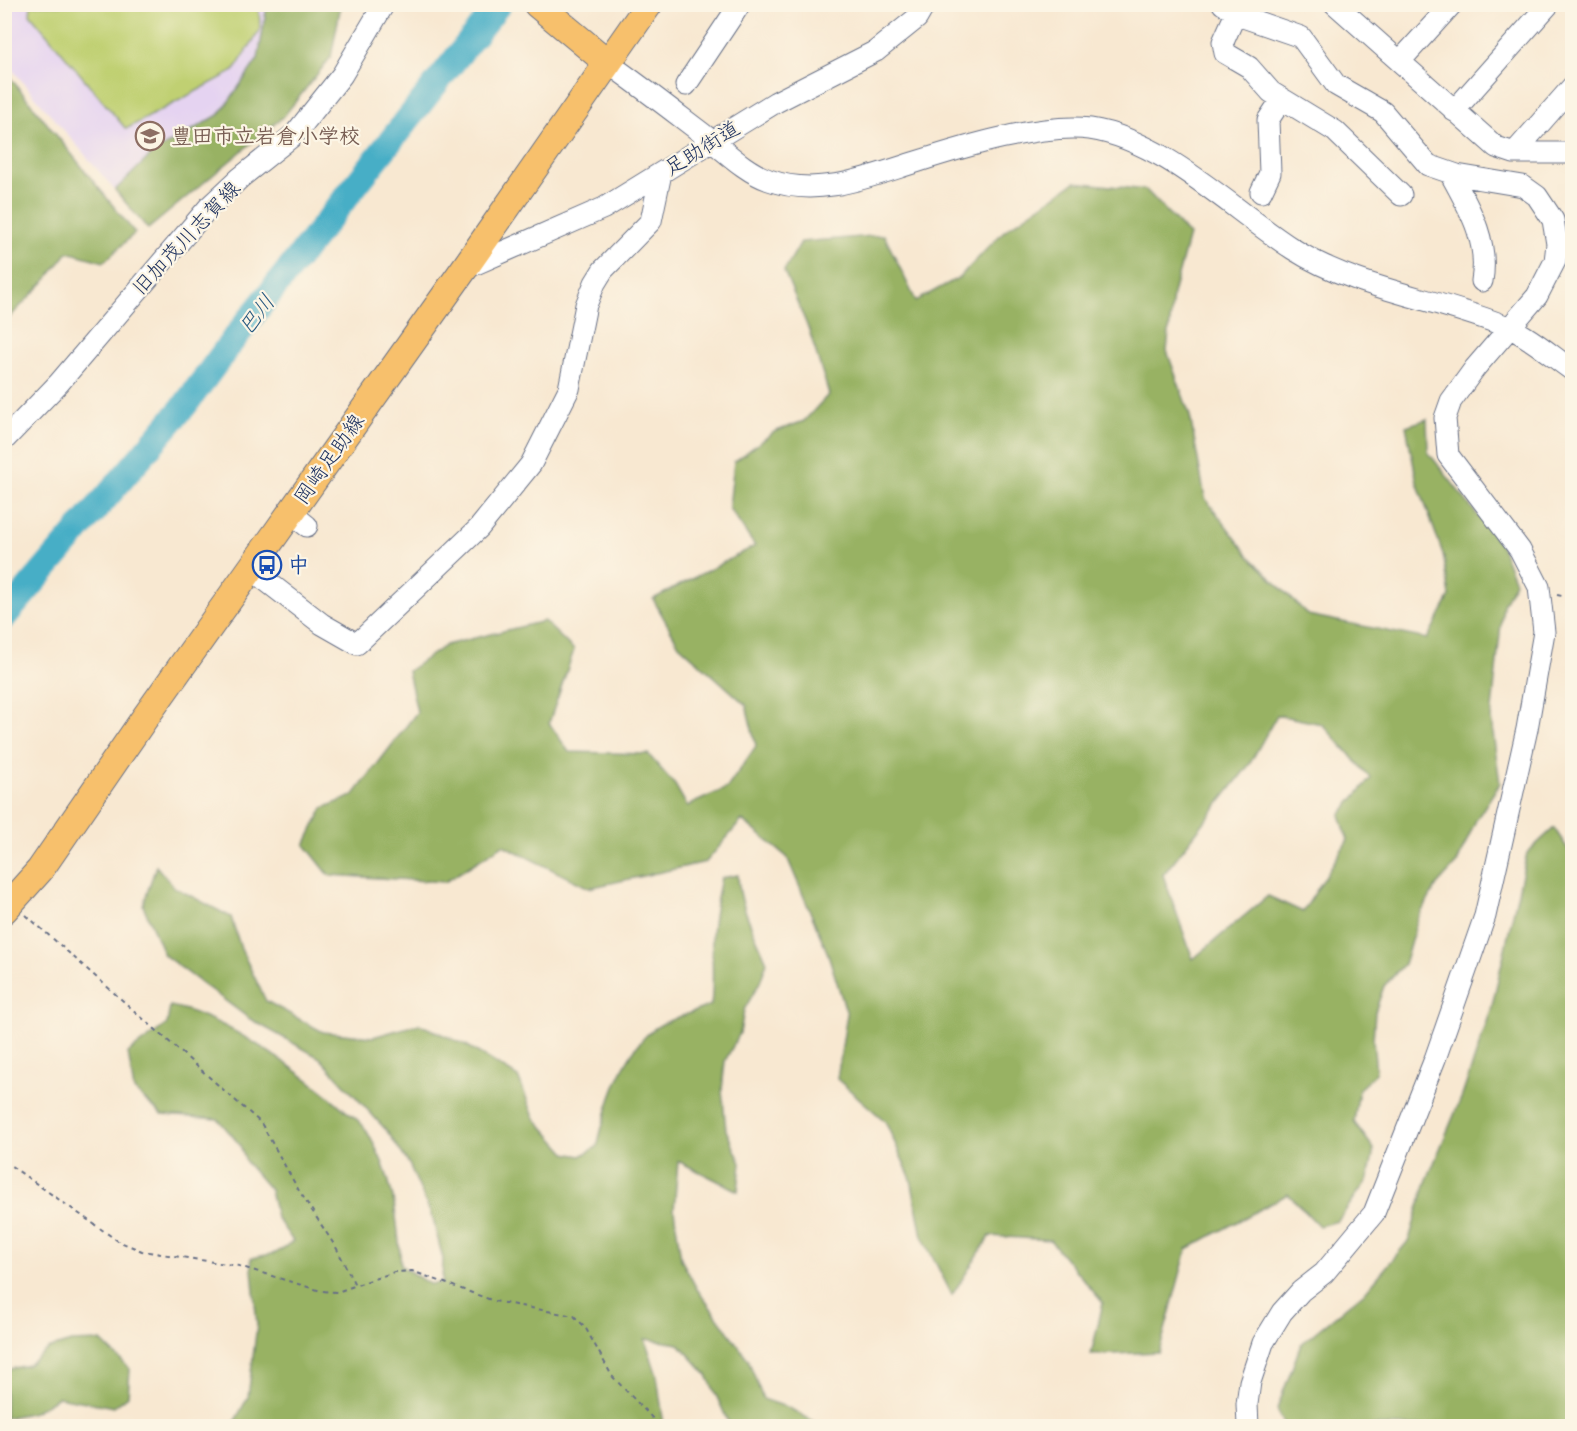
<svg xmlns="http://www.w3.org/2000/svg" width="1577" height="1431" font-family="Itim,'Klee One',sans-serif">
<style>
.built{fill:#e5d3f1}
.green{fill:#c0d072;stroke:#6e8068;stroke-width:1.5}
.forest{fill:#98b264;stroke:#5a7061;stroke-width:1.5;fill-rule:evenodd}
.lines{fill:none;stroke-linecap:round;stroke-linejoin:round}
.river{stroke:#46aec6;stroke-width:26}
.minor-casing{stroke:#687086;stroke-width:23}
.major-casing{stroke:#687086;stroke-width:29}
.path{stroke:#687086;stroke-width:2;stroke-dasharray:4.5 4.5;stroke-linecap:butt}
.minor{stroke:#fff;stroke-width:21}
.major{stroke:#f7c06c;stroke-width:27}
.labels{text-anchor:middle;stroke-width:4.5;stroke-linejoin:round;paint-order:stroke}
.education-label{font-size:21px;font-weight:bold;fill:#785e54;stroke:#fcf5e5;text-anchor:start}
.street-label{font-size:21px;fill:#1b2f5e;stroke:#fcf5e5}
.transit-label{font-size:21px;font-weight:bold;fill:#164399;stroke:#fcf5e5;text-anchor:start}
.water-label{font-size:22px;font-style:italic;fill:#2a5b82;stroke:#fcf5e5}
</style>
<rect width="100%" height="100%" fill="#fcf5e5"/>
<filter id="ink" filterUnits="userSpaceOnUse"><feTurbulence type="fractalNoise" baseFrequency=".0167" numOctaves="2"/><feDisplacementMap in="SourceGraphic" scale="12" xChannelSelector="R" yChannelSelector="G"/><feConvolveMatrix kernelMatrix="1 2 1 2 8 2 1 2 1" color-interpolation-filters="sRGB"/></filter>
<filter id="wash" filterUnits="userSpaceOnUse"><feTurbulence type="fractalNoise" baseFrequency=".008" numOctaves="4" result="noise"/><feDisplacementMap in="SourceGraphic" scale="24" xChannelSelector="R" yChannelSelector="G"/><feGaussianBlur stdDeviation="1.35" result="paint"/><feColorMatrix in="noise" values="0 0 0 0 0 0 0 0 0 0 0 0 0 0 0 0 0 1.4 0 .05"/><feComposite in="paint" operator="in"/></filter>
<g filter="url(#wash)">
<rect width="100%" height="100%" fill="#f8e8d1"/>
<path class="built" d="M4,5H310L305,56L137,216L5,61Z"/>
<path class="green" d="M31,5H259L260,30L234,71L126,129L30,14Z"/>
<path class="forest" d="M267,5H341L331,57L284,116L148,229L115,190L154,152L220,114L258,59Z
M4,70L135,233L104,262L68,252L46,280L5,322Z
M1075,182L1146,190L1189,235L1173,294L1167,351L1190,416L1205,498L1249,556L1308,615L1427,639L1450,596L1443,554L1417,482L1406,426L1427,419L1428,452L1500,544L1515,582L1503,605L1491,719L1500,783L1476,820L1457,863L1437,885L1418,918L1404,964L1384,986L1375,1012L1373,1040L1376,1073L1359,1089L1354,1122L1374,1149L1368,1179L1338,1221L1319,1226L1288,1194L1187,1249L1159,1352L1091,1355L1103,1303L1050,1240L990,1236L952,1295L922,1236L911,1179L885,1121L837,1079L847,1014L828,954L787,857L742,820L706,862L589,888L503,845L445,882L329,875L305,845L323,808L353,796L417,712L408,671L446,645L544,621L574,650L549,723L569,752L648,754L675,785L687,806L727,788L756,746L746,705L679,645L653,599L755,546L729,508L734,462L774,432L804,421L829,394L809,330L784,271L801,242L884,235L916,301L960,277L1004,231ZM1277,715L1322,724L1371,778L1340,815L1348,840L1303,912L1268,896L1193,959L1163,875L1249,765Z
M1554,828L1572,855V1426H1285L1277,1409L1301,1344L1367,1290L1409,1240L1426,1182L1462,1096L1491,1010L1527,853Z
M156,866L174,887L231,917L241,949L266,1001L323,1032L373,1037L419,1024L466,1045L518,1077L534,1117L566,1153L581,1156L597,1147C606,1109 620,1058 651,1031C666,1019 693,1013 711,1005C714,982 712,962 712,939C712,919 717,898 721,878L738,875C739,906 755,933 767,962L760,982L744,1010L740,1033L725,1061L722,1090L726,1130L741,1163L738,1191L678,1161L674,1210L681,1259L697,1289L748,1359L763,1399L789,1408L813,1421L814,1426H730L707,1375L679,1344L645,1339L657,1376L664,1426H232L248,1397L257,1325L251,1258L276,1253L293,1241L276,1217L270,1190L246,1162L240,1145L218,1119L162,1115L134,1090L128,1053L167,1024L170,1006C225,1016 305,1074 346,1111C353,1116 362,1122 366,1130C394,1176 397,1214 401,1266L429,1284L442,1283L443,1259L433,1219L409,1164L387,1131L320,1058L250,1019L164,955L143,905Z
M101,1341L130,1369L128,1396L114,1407L58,1397L34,1412L5,1418V1370L28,1365L48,1349L71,1342Z"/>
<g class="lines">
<path class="river" d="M4,617L185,405L233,340L499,4"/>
</g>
</g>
<g filter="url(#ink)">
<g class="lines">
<g class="minor-casing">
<path id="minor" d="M1223,4L1246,18L1301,37L1336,85L1383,112L1428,165L1457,175L1523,186L1537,196L1553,220L1557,244L1555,261L1537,296L1475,368L1451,401L1445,418L1448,455L1520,550L1539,587L1544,632L1527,729L1485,916L1435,1059L1374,1213L1324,1273L1301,1291L1282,1312L1263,1343L1250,1382L1247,1404L1248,1426
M1335,4L1496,147L1514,153H1572
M1236,13L1223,42L1225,53L1249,67L1271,92L1335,131L1401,195
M1401,60L1452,4
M608,63C642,87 674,112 707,137C726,152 746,172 769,180C818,198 868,177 916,162C963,147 1041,123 1090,129C1164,140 1231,209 1293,249C1357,290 1439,298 1510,328C1532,338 1553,357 1572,370
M686,85L740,4
M1454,111L1549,4
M1514,153L1572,87
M1450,173C1469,208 1489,240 1482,281
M1261,192L1270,173L1268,120L1282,99
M464,269L604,208L776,102L876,51L917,18L925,4
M4,440L59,383L209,207L240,178L295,134L342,75L384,4
M291,513L307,526
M251,569L322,624L357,644L479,528L531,464L569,389L586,305L595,283L603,270L651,221L661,173"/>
</g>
<g class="major-casing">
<path id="major" d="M537,4L608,63
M4,910L40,870L144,719L464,269L649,4"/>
</g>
<path class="path" d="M1557,595L1572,598
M26,915L261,1123L298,1189L337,1249L356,1287
M4,1161L118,1241L142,1251L239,1266L321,1291L337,1292L394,1272L412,1271L494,1301L574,1316L585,1327L612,1376L660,1426"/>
<use href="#minor" class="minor"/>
<use href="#major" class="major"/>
</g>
</g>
<defs>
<g id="school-ring" transform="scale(1.5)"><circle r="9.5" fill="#fcf5e5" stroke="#8d6e63" stroke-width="1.5"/><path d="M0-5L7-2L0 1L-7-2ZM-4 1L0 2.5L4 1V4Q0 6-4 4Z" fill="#8d6e63"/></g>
<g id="bus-ring" transform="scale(1.5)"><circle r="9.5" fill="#fcf5e5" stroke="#1a4fb4" stroke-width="1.5"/><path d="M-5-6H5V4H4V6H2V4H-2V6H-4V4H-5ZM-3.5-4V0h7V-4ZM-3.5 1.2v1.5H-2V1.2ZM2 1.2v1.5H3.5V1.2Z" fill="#1a4fb4"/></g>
</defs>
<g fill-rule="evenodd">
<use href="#school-ring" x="150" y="136"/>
<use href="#bus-ring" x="267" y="565"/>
</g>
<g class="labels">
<g class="education-label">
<text x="171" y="143">豊田市立岩倉小学校</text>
</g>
<g class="street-label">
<text transform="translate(702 148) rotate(-32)" y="7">足助街道</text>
<text transform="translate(186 238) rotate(-47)" y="7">旧加茂川志賀線</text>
<text transform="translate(329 459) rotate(-55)" y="7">岡崎足助線</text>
</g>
<g class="transit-label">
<text x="288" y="572">中</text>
</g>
<g class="water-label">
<text transform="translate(256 314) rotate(-52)" y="8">巴川</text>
</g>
</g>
<rect width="1577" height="1431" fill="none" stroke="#fcf5e5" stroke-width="24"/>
</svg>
